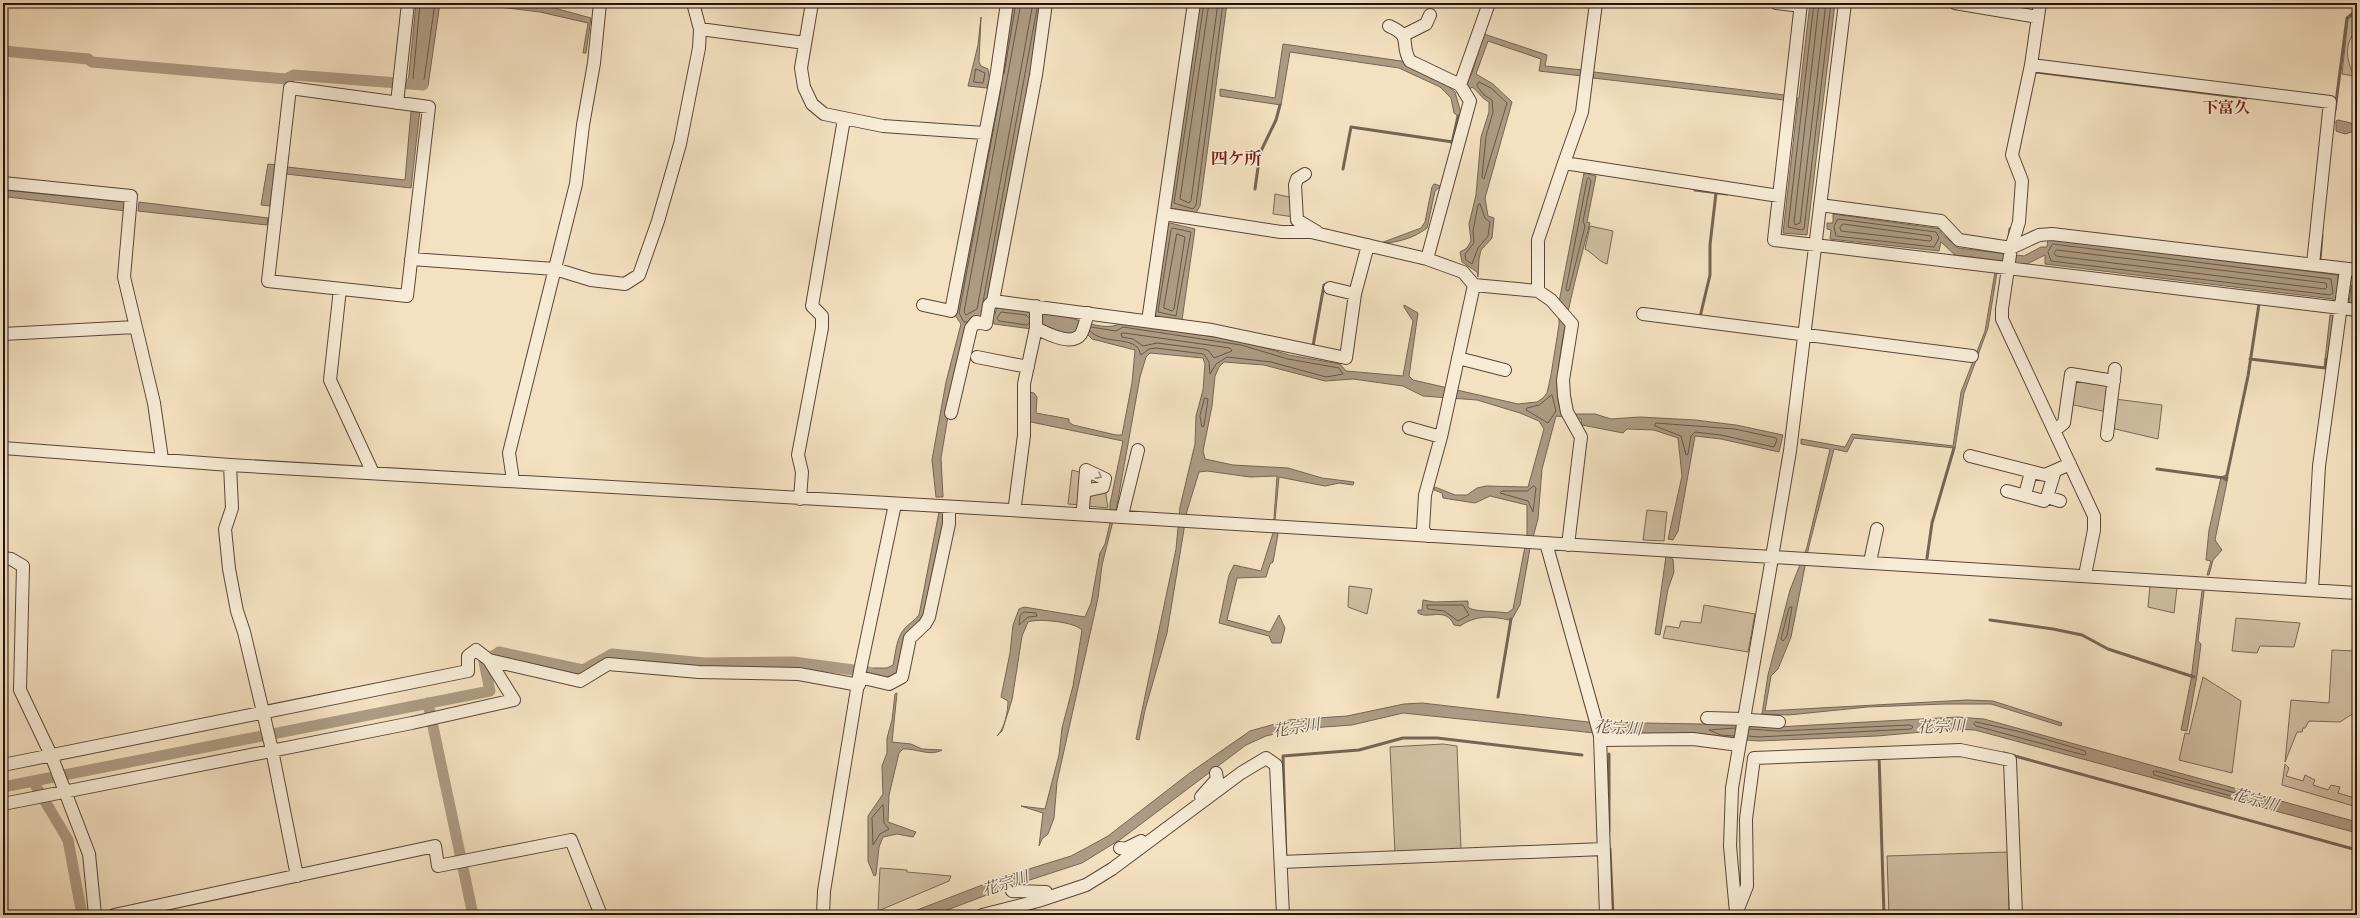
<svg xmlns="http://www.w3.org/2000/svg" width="2360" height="918" font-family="Cardo,'Noto Serif JP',serif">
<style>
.green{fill:#d0bea2;stroke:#7a6856}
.water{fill:#ad9b83;stroke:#766553}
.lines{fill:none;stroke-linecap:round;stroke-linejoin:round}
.shore{stroke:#685746;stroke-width:1}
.stream{stroke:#766553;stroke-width:3}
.canal{stroke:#ad9b83;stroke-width:11}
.minor-casing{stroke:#574638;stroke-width:14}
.minor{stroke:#f8ecd7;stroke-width:12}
.oneway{stroke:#988a7b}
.labels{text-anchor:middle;stroke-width:3;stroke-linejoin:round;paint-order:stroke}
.neighbourhood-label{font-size:16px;font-weight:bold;fill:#7a1f14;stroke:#f8ecd7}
.water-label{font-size:16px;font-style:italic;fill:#615040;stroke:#f8ecd7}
.quarter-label{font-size:17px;font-weight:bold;fill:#7a1f14;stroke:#f8ecd7}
</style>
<rect width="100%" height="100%" fill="#f4e1c1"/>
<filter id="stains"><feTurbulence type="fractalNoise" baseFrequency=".005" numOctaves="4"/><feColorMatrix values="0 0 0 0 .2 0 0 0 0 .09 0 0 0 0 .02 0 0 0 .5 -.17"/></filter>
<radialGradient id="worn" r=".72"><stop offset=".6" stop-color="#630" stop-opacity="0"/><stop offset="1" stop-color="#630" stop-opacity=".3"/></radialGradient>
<path class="green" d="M2357,12V35L2352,36C2344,49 2348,63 2354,76L2342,74L2348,19Z
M1275,194L1294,198V217L1273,214Z
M1590,226L1613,231L1607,264C1598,261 1594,254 1585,249Z
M2074,378L2112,384L2107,412L2069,404Z
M2115,399L2162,405L2158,439L2111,428Z
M1072,470L1083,473L1081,505L1068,504Z
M1105,488L1108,508L1086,506L1087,494Z
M1647,510L1667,512L1664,541L1643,540Z
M1349,586L1372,589L1367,614L1348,607Z
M2150,586L2177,588L2174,613L2148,607Z
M1704,605L1755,614L1748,652L1663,638L1666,626L1679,628L1681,621L1701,623Z
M2236,618L2300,623L2294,647L2260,646L2257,653L2232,651Z
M2332,650L2357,651V711L2340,722L2309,721L2305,728H2303L2302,732H2297L2285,762L2291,700L2329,703Z
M2203,677L2241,701L2232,773L2179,760L2185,733L2189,734Z
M1443,744L1457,746L1461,850L1395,853L1390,747Z
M2285,764L2289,768L2286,776L2303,781L2305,775L2315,780L2313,785L2328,790L2331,785L2340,787L2338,793L2355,798L2357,793V807L2282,785Z
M2008,852L2009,915H1889L1887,856Z
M880,868L907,870V872L951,876L949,881L878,911Z"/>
<path class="water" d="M416,3H440L428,86L408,84Z
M467,3H536L591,18L586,53H583L588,23L540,12Z
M1012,3H1042L1035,51L988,292L986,316L975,320L950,404L941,458L943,497H936L932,460L946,382L961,324L955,315Z
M1200,3H1227L1200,206L1196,213L1170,208V206Z
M1810,3H1835L1807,235L1783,233L1798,100L1794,99L1799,98Z
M981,17L979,62L981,66L988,69L989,77L993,79L989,81L987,88L968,86L978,45Z
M1484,34L1547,55L1545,66L1583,70L1582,76L1539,71L1541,59L1488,41L1476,74L1493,84L1512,102L1485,198L1488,216L1494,218L1492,238L1481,250L1479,259L1478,277L1477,272L1462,262L1460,252L1467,248L1471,241L1469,224L1476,195L1481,137L1489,112V102C1481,98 1479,92 1472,87L1470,89L1466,85L1472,73Z
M1283,44L1401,61L1446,84L1455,92L1461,113L1458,116L1454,113L1451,98L1440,87L1399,68L1290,52L1281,105L1220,96V89L1275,98Z
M1594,72L1785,95L1784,100L1593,78Z
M412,100L421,101L411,188L286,174L287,167L405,180Z
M2338,120L2351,123L2355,131L2345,134L2336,131V121Z
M268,164L277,165L270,206L261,205Z
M1584,173L1596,176L1587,222L1590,223C1581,258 1546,382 1561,411L1575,414H1595L1611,419L1640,417L1695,420L1736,425L1783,435L1779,452L1721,439L1695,436L1678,531L1673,540L1668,539L1682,476L1678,438L1654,430L1627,429L1623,433L1582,425L1581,419L1556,416L1542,469L1538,519L1530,548L1520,605L1512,619L1509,620C1491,616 1476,615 1460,626L1454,625C1445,606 1429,620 1418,613V610H1422L1423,600L1434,602L1468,601V607C1472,612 1498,611 1507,613L1513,609L1527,536V505L1490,496L1475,503L1443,498L1442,493L1434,490L1435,487L1455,495H1467L1477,488L1486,486L1528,487L1544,429L1539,421L1520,413L1477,400L1423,396L1403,386L1353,379L1325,381L1264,365L1224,362L1219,367L1215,376L1212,406L1203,451L1205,459L1233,465L1288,468L1322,478L1354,482L1353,485L1339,483L1325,486L1279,477L1274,531L1278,534L1273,562L1270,564L1266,577L1237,578L1227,620L1270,632L1279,615L1285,628L1281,643H1272L1269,636L1219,623L1229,575L1234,565L1261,571L1273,533L1277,476L1250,477L1207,471L1199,472L1187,511L1167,633L1145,710L1139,740L1136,739L1176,549L1180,507L1195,444L1196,416L1203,390L1205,364L1203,358L1150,353L1146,357L1140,377L1117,505L1102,565L1098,598L1057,782L1054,818L1048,834L1042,839L1039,846L1043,813L1021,806L1045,809L1059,755L1062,728L1073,686L1082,630C1075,622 1038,618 1028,622L1022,636L1012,700L1002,731L997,736C1005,728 1008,711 1008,701L1001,697L1010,653L1013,625L1019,609L1024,607L1085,617L1091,603L1100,553L1105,544L1110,523V504L1123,441L1031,422L1028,420L1029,392L1034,393L1037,397L1036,413L1069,419V422L1073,425L1116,435H1122L1132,383L1135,350L1092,339L1086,333L1078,335L994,324L993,319L990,318V314H995L997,307L1028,312L1033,317C1059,304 1099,337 1121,323L1242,341L1289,355L1340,364L1346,371L1403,376L1413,321L1404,307V305L1418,313L1409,376L1413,380L1518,404L1537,402L1543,398L1547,393L1551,375L1559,325V302Z
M1434,184L1441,186L1440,187L1435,191L1427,228C1414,238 1397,243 1381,243L1421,228L1425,222L1432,187Z
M3,190L127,202L126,211L8,197L3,235Z
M139,202L268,218L267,225L138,211Z
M1833,214L1941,229V233L1958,248L2024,256L2041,247H2047L2048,239L2338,275L2337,302H2333V299L2045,264V255L2027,264L1955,255L1941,242L1939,251L1830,239L1831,230L1827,229V223H1833Z
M1170,223L1195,229L1182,320L1179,321L1156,317L1154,315L1168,224Z
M1995,272H1997L1988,328L1964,393L1955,448L1854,438L1847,452L1834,449L1809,546L1791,637L1778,669L1771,676L1765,711L1967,700L1993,701L2062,723L2061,726L1991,704H1945L1867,707L1789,715L1762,714L1768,675L1790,590L1807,547L1830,449L1801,444V439L1845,447L1852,434L1953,446L1961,392L1985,331Z
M2357,280V303H2349L2351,286Z
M2330,315L2334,316L2332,361L2325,360Z
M2226,475L2228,477L2215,540L2222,550L2213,560L2209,575H2207L2211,561L2206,560L2209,530L2221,477Z
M939,512H946L926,618L899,675L889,680L864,674L865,668H887L893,665C896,652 896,638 905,628C910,623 914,621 919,615Z
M1666,556L1673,559L1674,572L1668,589L1660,635L1655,634Z
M2202,591H2204L2198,641L2201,644L2197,675L2187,731L2181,730L2191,680Z
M897,693L892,742L911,744L922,749L942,750C930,757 916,748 903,749L899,753L889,795L888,822L916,832L913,837L897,834L883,837L879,847L876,875L874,876L868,861V816L883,794L882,766L887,753V738L892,720L895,694Z
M1422,703L1588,722L1758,725L1777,727L1957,717L1984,719L2357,822V833L1975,730L1956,729L1877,736L1759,741L1671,734L1595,733L1403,713L1352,725L1296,729L1266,736L1246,745L1121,839L1082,863L1005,888L934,915H904L1003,877L1071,856L1088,847L1108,836L1191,772L1250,731L1289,720L1347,716L1404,704Z"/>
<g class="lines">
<path class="shore" d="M420,3L413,79L422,81L424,80L435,3
M498,3L537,8L539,3
M1021,3L964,312L966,315L977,309L1033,3
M1204,3L1174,203L1193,209L1196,205L1223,3
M1209,3L1180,199L1189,203L1191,201L1218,3
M1814,3L1788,227L1802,230L1804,229L1831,3
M1819,3L1794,222L1795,225L1800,223L1826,3
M976,69L985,73L983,83L974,82Z
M1004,74L1016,3
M1479,82L1491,88L1507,103L1484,179L1482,177L1486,136L1493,112L1492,100L1484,95L1477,86Z
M1589,178L1591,181L1583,221L1585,226L1569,290L1567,291L1566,289L1587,180Z
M1480,204L1485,218L1490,222L1488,236L1478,248L1472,264L1466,260L1465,254L1474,243L1473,231L1478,205Z
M1838,219L1936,232L1939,238L1934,247L1836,236L1834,227Z
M1843,224L1931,236L1932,239L1930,241L1841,231L1840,228Z
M1173,228L1191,232L1176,316L1158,312L1171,230Z
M1177,234L1185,237L1174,309L1172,311L1164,308Z
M2053,244L2331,279L2333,293L2330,295L2051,261L2048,252Z
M2057,250L2326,283L2327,287L2325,289L2056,256L2054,253Z
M983,302L1038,3
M1029,318L1026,315L1001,312L997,318L999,321L1027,325L1029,323
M967,322H964L959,313L1001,89
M1090,331C1102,344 1127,337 1137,347C1140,349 1139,353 1141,355L1149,349L1156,348L1204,354L1209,362L1210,374L1216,364L1227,357L1271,362L1326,377L1343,374L1339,368L1288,359L1241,345L1123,327L1116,331L1091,327
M1124,333L1230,348L1232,351L1214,358L1209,351L1204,349L1157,343L1143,346L1133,339L1122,337L1121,334Z
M1552,395L1556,411L1548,423L1526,410L1527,408L1539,405Z
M1205,398L1208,399L1204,426L1202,427L1200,416Z
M1656,423L1735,429L1776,438L1777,440L1774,447L1721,435L1695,432L1691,436L1688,454L1686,455L1681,436L1655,426Z
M1534,486L1536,488L1533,512L1528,501L1500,493L1502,491H1527Z
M1427,605H1463L1469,615L1458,621L1444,611L1428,609Z
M1792,607L1787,636L1783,641L1781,639L1789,608Z
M1024,612L1036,613L1037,616L1028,617L1019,625L1020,616Z
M1976,722L2021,732L2085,751L2086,754L2084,755L1976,726L1974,724Z
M1734,736L1721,735L1709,730L1735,728
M1748,736L1759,737L1911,729L1913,727L1910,725L1778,731L1749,729
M2155,771L2265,801L2266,803H2257L2154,775L2153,772Z
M883,805L884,823L889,829L880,834L873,845L872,818Z"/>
<path class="stream" d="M2036,72L2246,98
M2335,110L2347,18L2357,10
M1452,143L1458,116
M1343,169L1351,127L1453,142
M1255,189L1260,153L1276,120L1280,105
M1695,190L1727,194
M2009,237L2010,229
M2320,260L2322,235
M1698,317H1700L1710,275V245L1716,193
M1313,346L1324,285
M2250,359L2325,368L2326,359
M2157,469L2224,478
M2226,480L2248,376L2259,304
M1927,558L1932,523L1954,448
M1990,620L2053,629L2082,635L2108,649L2194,677
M1498,697L1511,619
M2004,753L2357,850
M1609,754V831
M1879,755L1884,915
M1610,849L1613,915
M1286,859L1283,756L1359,750L1403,738H1437L1582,755"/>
<path class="canal" d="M3,51L88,59L92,62L286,79L294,75L423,85
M428,703L473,915
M33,781L68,840L82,915
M3,787L490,691L484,662L499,652L583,670L612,654L704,663L793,662L869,672"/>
<g class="minor-casing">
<path id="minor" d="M812,3L801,68L804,87L812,104L824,114L883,126L984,133
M1596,3L1582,112L1564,163L1779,196
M1776,3L1801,6
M1801,3L1774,240L2357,310
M1955,3L2038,17
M2040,3L2031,65L2012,155L2022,181L2019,222L2011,248L2002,309V319L2094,516V530L2085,575
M1389,26C1414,37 1399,43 1410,61L1460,85L1470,101L1427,259L1463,272L1474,285L1538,291L1551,300L1572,324L1563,380L1564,396L1567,412L1581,437L1568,545
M700,29L805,43
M1404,35L1426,24L1430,15
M2031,65L2330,102L2313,264
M1460,85L1489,3
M290,88L429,107L407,296L268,281Z
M397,103L408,3
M1305,174L1297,179L1295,185L1297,220L1317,232
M3,183L131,196L124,277L154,403L162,459
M1820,205L1941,221L1959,240L2011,248L2039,235L2052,234L2357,270
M1164,214L1281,232H1311L1427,259
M411,259L555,269L591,280L625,284L639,275L658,221L680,144L699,48L700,29L693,3
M1330,288L1355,294
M340,289L330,380L373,473
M1538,291V240L1564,163
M993,301L1212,330L1346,358L1355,294L1368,245
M923,305L951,311L996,78L1007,3
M1643,314L1972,356
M1148,321L1194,3
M1036,328C1046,333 1072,347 1081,334C1084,329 1086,319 1088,313
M3,334L136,327
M977,357L1028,367
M1458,358L1505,370
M951,413L971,328L976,322L986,324L989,305L993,301L1036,75L1046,3
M1409,428L1441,437
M2055,430L2064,423L2071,374L2114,381
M2107,435L2115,369
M3,448L230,465L1010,510L2357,593
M1970,456L2045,475L2070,464
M230,465L232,508L225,529L229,569L237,611L244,632L272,750L297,876
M2055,471L2047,497L2060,501
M513,480L509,453L576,184L583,125L594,63L600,3
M2007,491L2044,501
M2025,495L2031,472
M800,499L802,472L798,455L822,328V316L812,306L844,119
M1015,505L1024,435V384L1036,328V306
M1123,511L1138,450
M1083,514V508L1086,470L1105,479L1103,487L1085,491
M1427,536L1423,529L1425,495L1441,437L1474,285
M1546,543L1600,736L1606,915
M1773,551L1790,451L1845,3
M1871,557L1877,529
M3,558L11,559L23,566L20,690L51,755L89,854L95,915
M2312,590L2319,466L2346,269
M859,677L889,684L902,677L910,638L925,624L929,617L949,524V507
M1707,718L1743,719
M1751,720L1779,722
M1600,740L1693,739L1739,745
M3,765L468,671V656L476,650L489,660L580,681L608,664L699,672L799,674L859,685
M1201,797L1217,779L1216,773
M3,804L412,723L514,700L489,660
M1120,848L1125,849L1141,841
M1281,862L1603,849
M1012,891L1046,892
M1736,913L1730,846L1732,788L1772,558
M1736,914L1747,886L1746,819L1754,758L1960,750L2010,760L2016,915
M114,915L435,846L438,866L571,840L601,915
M823,915L824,891L860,671L895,504
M982,915L1038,901L1086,885L1112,869L1241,773L1266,758L1276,765L1283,915"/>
</g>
<use href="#minor" class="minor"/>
</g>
<defs><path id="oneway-chevron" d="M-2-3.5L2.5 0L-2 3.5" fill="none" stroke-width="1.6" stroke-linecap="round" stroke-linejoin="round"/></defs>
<use class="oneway" href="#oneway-chevron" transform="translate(1099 476) rotate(29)"/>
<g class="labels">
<g class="neighbourhood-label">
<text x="2226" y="113">下富久</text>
</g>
<g class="water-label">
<text transform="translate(1941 726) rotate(-2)" y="6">花宗川</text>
<text transform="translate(1296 727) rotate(-9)" y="6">花宗川</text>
<text transform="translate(1618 727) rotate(3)" y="6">花宗川</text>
<text transform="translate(2255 799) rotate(15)" y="6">花宗川</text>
<text transform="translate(1005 883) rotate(-18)" y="6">花宗川</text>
</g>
<g class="quarter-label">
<text x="1236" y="164">四ケ所</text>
</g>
</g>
<rect width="2360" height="918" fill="none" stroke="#f4e1c1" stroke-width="16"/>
<rect x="4" y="4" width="2352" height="910" fill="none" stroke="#23130a" stroke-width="2"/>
<rect x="8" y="8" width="2344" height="902" fill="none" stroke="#23130a"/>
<rect width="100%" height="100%" filter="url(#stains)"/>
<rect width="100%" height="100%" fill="url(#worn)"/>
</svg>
